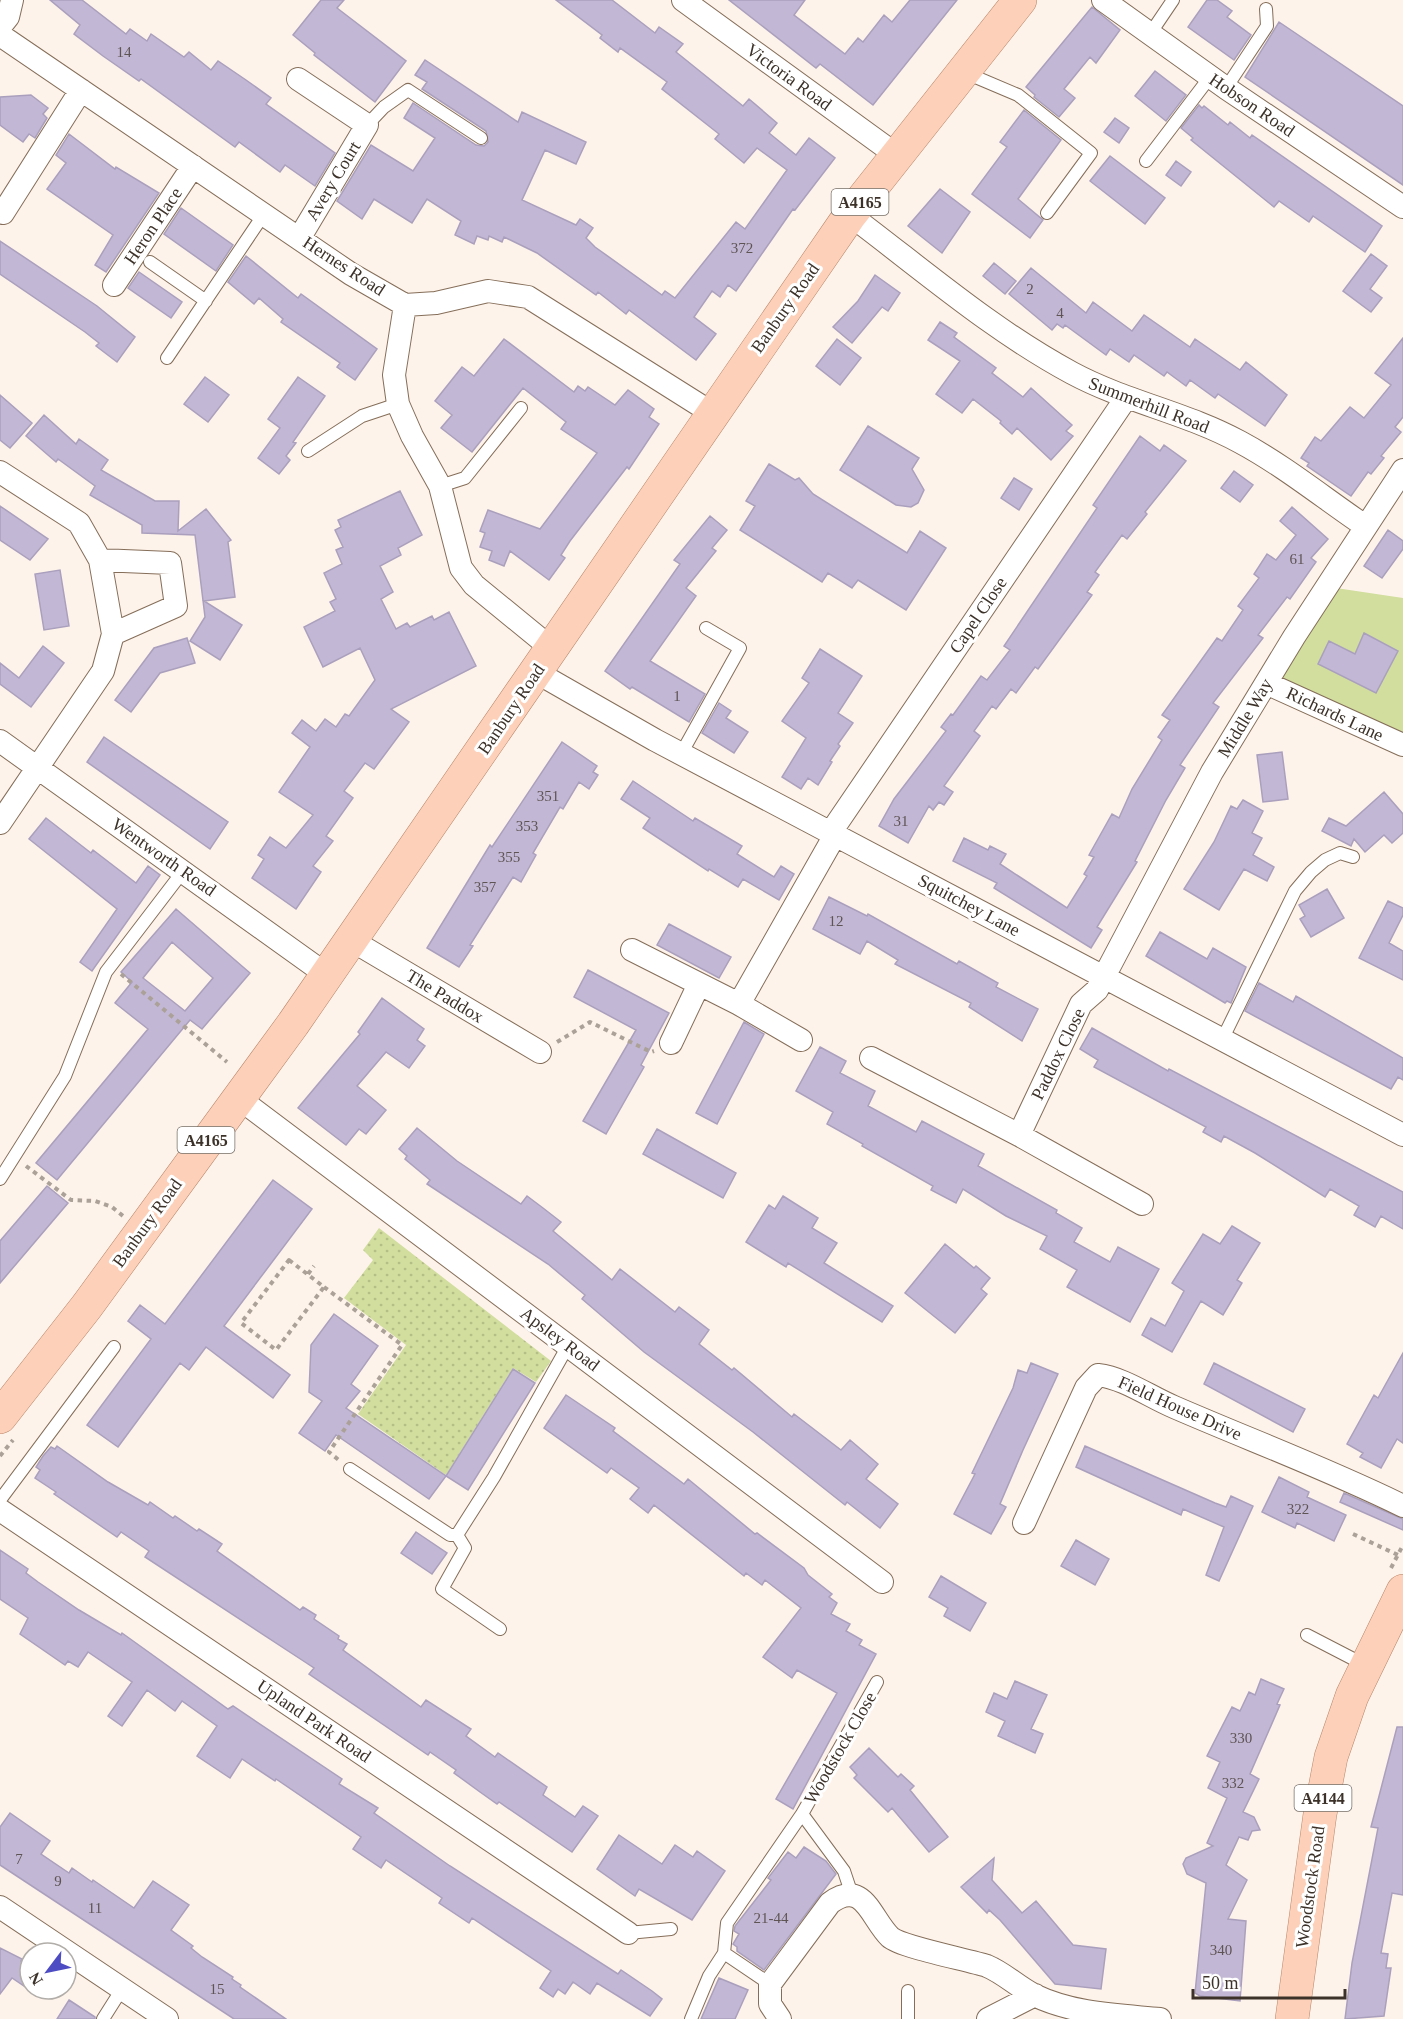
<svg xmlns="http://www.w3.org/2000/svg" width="1403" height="2019" font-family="Georgia,serif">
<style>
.grass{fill:url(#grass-dots)}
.garden{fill:#d1de9e}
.building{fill:#c2b8d5;stroke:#aaa0bd;stroke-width:1.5;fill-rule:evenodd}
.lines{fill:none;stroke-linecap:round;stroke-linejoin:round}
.service-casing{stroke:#856e59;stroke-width:14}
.minor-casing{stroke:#856e59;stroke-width:24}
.primary-casing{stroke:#b88568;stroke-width:34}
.path{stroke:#aba198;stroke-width:4;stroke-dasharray:4.5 4.5;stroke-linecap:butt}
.service{stroke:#fff;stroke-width:12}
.minor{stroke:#fff;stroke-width:22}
.primary{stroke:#fdd0b9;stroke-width:33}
.labels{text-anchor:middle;stroke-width:6;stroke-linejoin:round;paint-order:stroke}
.number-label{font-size:15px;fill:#5e5454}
.shield{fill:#fff;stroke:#767069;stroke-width:1.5}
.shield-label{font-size:16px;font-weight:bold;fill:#3c3229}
.street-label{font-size:18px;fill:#3c3229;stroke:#fff}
</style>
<defs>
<pattern id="grass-dots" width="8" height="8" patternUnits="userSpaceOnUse" patternTransform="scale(1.5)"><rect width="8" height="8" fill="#d1de9e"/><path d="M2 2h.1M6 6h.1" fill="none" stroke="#b4bf88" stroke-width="1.8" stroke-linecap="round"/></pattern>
</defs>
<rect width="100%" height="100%" fill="#fef3ea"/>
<path class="grass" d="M379,1228L551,1361L536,1382L513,1368L446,1475L358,1414L406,1345L344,1298L373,1260L363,1250Z"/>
<path class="garden" d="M1336,588L1403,598V738L1278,680Z"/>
<path class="building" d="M50,0H82L126,34L130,29L147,41L151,34L184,57L189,52L211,70L218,61L246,80L271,98L266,104L335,153L315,186L285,165L280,172L239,142L235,147L141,79L139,81L103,56L74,34L80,25Z
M321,0H344L337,8L406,61L375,102L314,55L315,53L293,35Z
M556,0H612L655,33L659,27L683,44L676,52L743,106L749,99L777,123L769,133L796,155L809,138L835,158L795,210L793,209L736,291L728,285L720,297L712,291L694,317L716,334L696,360L629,310L626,314L598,292L596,295L537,253L504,237L502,242L489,236L488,240L477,236L474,244L455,235L461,221L427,199L412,223L374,199L362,219L337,201L371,145L413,171L435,138L404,118L413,103L476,145L484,146L488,142L486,131L422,89L427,82L415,75L425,60L518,122L522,112L586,142L576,164L545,150L522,200L576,225L580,219L593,228L586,238L595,247L662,295L665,291L675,298L736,222L745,229L787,170L757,148L744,163L715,139L719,134L662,89L667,82L620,48L618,52L600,38L602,35Z
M729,0H805L794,15L845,54L858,38L863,42L884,15L892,22L910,0H957L873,105L820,64L816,68Z
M1207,0H1217L1232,11L1227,17L1251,35L1234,60L1188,27Z
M1092,7L1120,30L1096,63L1090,57L1064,89L1075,98L1059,117L1034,97L1035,95L1026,87Z
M1279,22L1403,106V185L1245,77Z
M1155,71L1186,95L1166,121L1135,96Z
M31,95L48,108L43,114L47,118L35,138L29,134L23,142L0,125V97Z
M1199,105L1202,108L1204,106L1228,125L1230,122L1250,138L1252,135L1382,226L1365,252L1313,216L1309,222L1279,201L1274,207L1191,140L1193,138L1181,128Z
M1024,110L1061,140L1018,199L1043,220L1030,238L972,194L1007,147L1000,142Z
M1115,118L1129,128L1119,143L1104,132Z
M69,134L115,169L116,167L159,193L106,272L95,265L113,235L47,189L66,163L56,155Z
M1110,156L1165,198L1145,224L1090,181Z
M1176,161L1191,172L1181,186L1166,175Z
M940,189L970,212L942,253L908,226Z
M181,208L233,245L216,271L164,234Z
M0,241L97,306L135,337L117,362L96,346L99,343L85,332L0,274Z
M1371,254L1387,266L1370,289L1382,298L1371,312L1343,291Z
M246,256L298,298L301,294L377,349L355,380L337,367L340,363L281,322L283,319L259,298L254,304L228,282Z
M994,263L1016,281L1005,294L983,276Z
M1031,268L1086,313L1093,302L1132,331L1144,315L1190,347L1195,339L1240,370L1246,362L1287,395L1265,426L1218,394L1215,398L1190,380L1186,386L1167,372L1164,376L1134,355L1129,362L1110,349L1106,355L1065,325L1063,328L1057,324L1052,330L1009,294Z
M139,272L182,302L171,318L128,288Z
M875,275L900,293L888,311L882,307L852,343L833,327L858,301Z
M940,322L957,333L954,337L996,368L992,373L1023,397L1031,388L1072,425L1066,431L1073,436L1051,460L1017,428L1012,434L1000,423L1001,421L973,399L962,413L936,394L960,361L928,340Z
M1403,338V417L1395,427L1401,432L1381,456L1384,458L1371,474L1368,472L1351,496L1307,466L1309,463L1301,458L1315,437L1321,441L1350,407L1364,418L1391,385L1375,373Z
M504,339L574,392L578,386L585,391L588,387L615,405L628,390L654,409L649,417L659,424L629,469L627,467L570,541L561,555L565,558L549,580L510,551L504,566L489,560L492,551L480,547L485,533L480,531L488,510L540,529L597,453L561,429L566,422L523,388L472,452L441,428L452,415L435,401L462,367L474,376Z
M837,339L861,358L840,385L816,366Z
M205,377L229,395L208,422L184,404Z
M298,377L325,396L293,442L296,443L286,456L290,460L279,474L258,458L280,428L268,419Z
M0,395L32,423L10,448L0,440Z
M44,415L76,444L79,439L108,460L101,470L155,501H179L178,531L206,509L231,540L228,542L235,597L204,601L242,625L220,660L190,641L205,617L195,535L142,533V525L90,495L95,486L58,459L56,462L26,436Z
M868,426L919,458L912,469L924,490L918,503L911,507L896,505L840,470Z
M1140,436L1160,451L1164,445L1186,461L1145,512L1147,514L1127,539L1122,535L1095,572L1099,575L1087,592L1092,595L1038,669L1035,667L1016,693L1011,689L996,709L992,706L974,731L980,736L944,786L953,792L944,805L939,802L933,810L929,806L908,843L879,826L894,799L946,731L941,727L951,714L953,715L981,676L987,680L1010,650L1004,646L1097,508L1093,505Z
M769,464L795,480L799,478L813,494L907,553L920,531L946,548L906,610L858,580L852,588L828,573L822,582L740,530L755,506L746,501Z
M1234,471L1253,485L1240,502L1221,488Z
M1014,478L1032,489L1019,510L1001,498Z
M400,491L422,535L398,548L401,555L380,566L393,592L381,599L396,629L407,623L410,627L432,616L434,620L449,612L476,666L391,709L409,722L374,769L365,763L344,791L353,798L326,836L333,841L313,866L321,872L296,909L252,878L264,859L258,855L270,837L286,848L313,815L279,792L310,747L292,733L302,720L316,731L325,719L336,727L345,714L349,716L375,680L360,648L323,667L304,627L335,611L330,602L336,599L324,573L342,564L336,550L343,547L335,530L341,527L338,520Z
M0,506L48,539L30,560L0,540Z
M1292,507L1328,539L1311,558L1316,562L1290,599L1287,597L1258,635L1263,638L1213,703L1219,707L1180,765L1185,768L1166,800L1135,861L1137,862L1097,927L1102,930L1091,948L994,888L997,883L953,861L964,838L988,850L990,846L1006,854L1000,864L1067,908L1087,876L1084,874L1094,857L1089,855L1112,814L1119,818L1132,789L1162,740L1158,737L1170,720L1162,715L1217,638L1222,641L1243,610L1238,606L1259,578L1254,574L1267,554L1276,560L1296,535L1280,521Z
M710,516L727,530L712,548L716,551L686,588L696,596L650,661L705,694L689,722L632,687L630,689L605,671L680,564L674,560Z
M1388,530L1403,541V549L1382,578L1364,566Z
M60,570L69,626L44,630L35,574Z
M1364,633L1398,651L1376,693L1318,664L1329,641L1355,654Z
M187,638L195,663L160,673L131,712L115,700L154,648Z
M43,646L64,663L31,707L0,684V663L19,678Z
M820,649L862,676L838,713L853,723L838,744L840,746L830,761L832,762L818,785L808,778L801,789L782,777L806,738L782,721L809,683L802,678Z
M719,703L731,711L726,718L748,732L734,753L702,733Z
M104,737L228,822L210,849L87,762Z
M562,742L597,766L593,772L598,775L589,789L579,782L563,809L560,807L533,853L536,855L521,882L513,877L470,945L473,946L459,967L427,948L490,845L492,847Z
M1282,752L1288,799L1263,802L1257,755Z
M633,781L693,821L695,818L742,846L737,854L774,877L781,866L794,874L779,900L743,879L738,887L709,869L708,871L643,828L650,818L621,799Z
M1384,792L1403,814V833L1392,843L1384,835L1365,852L1354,839L1351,846L1322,831L1329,818L1346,826Z
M1243,800L1263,811L1252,833L1262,838L1253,855L1274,867L1267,881L1244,869L1219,910L1184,889L1214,842L1231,806L1237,809Z
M46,818L91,853L93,850L136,883L148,866L160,875L92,971L80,962L117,909L29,839Z
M1327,889L1344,918L1311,937L1300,919L1305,916L1299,905Z
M829,897L867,916L868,914L957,964L959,961L998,983L996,987L1038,1009L1022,1041L969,1007L971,1003L895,964L898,960L867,941L860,954L813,929Z
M1388,901L1403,908V915L1389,943L1403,951V980L1359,958Z
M176,909L250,973L202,1029L190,1020L57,1180L36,1163L148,1029L115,1003L132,982L121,972ZM172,942L213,978L185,1011L143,978Z
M669,924L731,957L719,978L657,945Z
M1160,932L1207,959L1213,948L1246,967L1231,1003L1227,1001L1225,1003L1146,956Z
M588,970L669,1013L641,1065L644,1067L606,1134L583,1121L636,1030L574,997Z
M1259,983L1293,1002L1296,996L1403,1058V1080L1398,1077L1391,1089L1245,1011Z
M382,998L424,1029L417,1040L425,1046L409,1068L386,1052L357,1086L386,1110L366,1134L359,1129L346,1145L298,1108L360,1034L358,1032Z
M744,1022L764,1034L717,1124L696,1113Z
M1092,1028L1168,1071L1169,1069L1403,1192V1229L1381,1216L1375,1227L1354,1215L1359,1206L1330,1189L1325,1197L1255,1153L1224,1136L1221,1142L1203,1132L1206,1127L1094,1067L1098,1060L1080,1049Z
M820,1047L846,1061L840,1073L875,1091L868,1106L916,1132L922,1121L984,1154L978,1166L1057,1210L1056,1213L1082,1228L1074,1242L1110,1262L1118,1247L1159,1269L1130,1322L1067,1287L1077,1270L1040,1249L1047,1236L1006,1216L963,1189L956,1203L931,1190L933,1186L862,1146L863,1144L827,1124L833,1112L796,1091Z
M417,1128L457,1161L521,1204L527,1196L543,1208L561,1222L553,1231L612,1280L620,1269L675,1312L679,1307L709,1330L699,1344L732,1370L734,1368L792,1417L794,1414L841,1450L850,1440L878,1464L866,1479L898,1504L880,1528L847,1502L845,1505L753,1432L644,1352L582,1299L585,1295L548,1264L427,1184L430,1180L405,1159L407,1156L399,1149Z
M657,1129L736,1173L723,1198L643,1154Z
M273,1180L312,1209L224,1326L290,1375L273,1398L206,1347L189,1370L180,1363L118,1447L87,1425L151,1339L128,1321L140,1305L165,1324Z
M47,1186L68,1203L0,1283V1241Z
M783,1196L818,1218L812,1228L837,1243L824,1263L893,1306L882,1322L788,1263L786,1267L746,1242L769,1205L775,1209Z
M1232,1226L1260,1243L1237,1280L1242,1283L1223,1315L1201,1301L1172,1352L1142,1335L1151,1318L1165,1326L1184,1291L1172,1283L1203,1234L1220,1244Z
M945,1244L974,1268L976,1266L990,1278L981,1289L987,1294L955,1333L905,1293Z
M334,1314L378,1346L351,1384L360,1391L346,1408L446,1476L429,1499L336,1435L325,1451L299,1433L322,1401L309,1392L311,1345Z
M1403,1353V1443L1397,1439L1381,1468L1360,1457L1363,1453L1347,1444L1374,1395L1378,1398Z
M1031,1363L1058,1374L1023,1450L1000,1504L1006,1507L991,1534L954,1514L975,1474L972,1473L1013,1388L1018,1370L1027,1373Z
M1214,1363L1305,1409L1293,1432L1204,1384Z
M513,1369L535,1383L468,1490L446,1476Z
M566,1395L615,1428L613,1431L684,1484L688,1479L755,1534L757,1533L804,1568L808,1575L832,1594L829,1597L837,1603L831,1614L850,1624L846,1631L862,1640L859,1645L876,1654L793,1809L776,1799L837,1693L797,1670L792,1678L763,1657L801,1608L765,1580L762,1585L746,1573L744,1576L654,1505L648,1513L630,1499L639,1488L611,1468L607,1473L544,1428Z
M57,1446L108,1482L148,1505L150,1502L173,1518L175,1516L197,1531L199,1529L222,1544L217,1551L300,1610L303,1607L316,1615L314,1619L339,1636L338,1639L347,1644L343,1650L421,1707L426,1700L471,1729L466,1736L495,1757L498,1753L547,1787L543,1795L575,1817L583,1806L598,1816L572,1852L499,1802L497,1804L480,1792L454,1773L456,1770L430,1752L428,1755L309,1674L314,1668L308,1664L145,1557L149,1551L121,1532L117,1537L54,1494L56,1492L35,1478L40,1470L36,1467L43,1456L51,1447L55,1449Z
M1085,1446L1215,1503L1226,1507L1231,1496L1253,1506L1219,1581L1206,1575L1224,1527L1183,1509L1181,1515L1076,1467Z
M1279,1477L1309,1492L1307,1497L1346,1515L1334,1541L1297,1523L1295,1528L1262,1512Z
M1344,1493L1403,1519V1530L1340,1502Z
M416,1532L447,1553L432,1574L401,1553Z
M1076,1540L1109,1559L1095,1585L1061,1566Z
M0,1550L28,1569L26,1573L38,1582L79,1610L121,1635L122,1633L228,1709L233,1706L342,1779L339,1784L378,1808L374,1813L450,1866L618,1974L621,1970L652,1991L662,1999L650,2016L597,1983L590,1994L573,1982L565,1994L558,1989L553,1997L540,1988L551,1971L472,1918L469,1923L439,1903L442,1898L386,1860L381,1868L353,1849L361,1837L276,1779L275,1781L242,1759L230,1778L197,1756L217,1726L182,1701L175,1711L147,1690L122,1726L108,1716L132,1682L88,1652L78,1667L68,1661L65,1665L20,1634L28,1618L0,1599Z
M941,1576L986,1603L970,1631L944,1616L948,1608L929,1597Z
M1261,1679L1284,1689L1277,1704L1280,1705L1250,1774L1259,1779L1243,1812L1254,1817L1260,1830L1252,1831L1248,1840L1239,1837L1226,1865L1247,1880L1228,1919L1246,1921L1240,2001L1200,1996L1195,1993L1206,1883L1187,1874L1183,1864L1186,1858L1213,1846L1207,1843L1227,1798L1208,1788L1220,1762L1207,1756L1232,1707L1240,1711L1249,1692L1255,1695Z
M1015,1681L1047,1695L1031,1729L1043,1734L1035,1753L998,1736L1005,1721L986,1712L994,1693L1007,1699Z
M1397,1727H1403V1895L1392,1893L1381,1953L1388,1954L1386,1968H1391L1384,2016L1345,2019L1352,1963L1378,1828L1371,1827Z
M869,1748L898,1777L901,1774L914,1786L910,1790L948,1837L929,1852L892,1808L888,1812L854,1778L857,1775L850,1767Z
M10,1813L50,1841L41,1854L69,1873L72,1868L92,1882L93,1880L134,1908L153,1881L189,1905L171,1930L193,1946L191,1948L202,1957L233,1977L232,1979L241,1985L240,1987L286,2019H234L0,1865V1827Z
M619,1835L662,1864L675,1845L693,1857L697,1851L725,1871L692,1920L639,1889L635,1896L597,1869Z
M804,1847L826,1861L836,1874L764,1970L737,1951V1947L733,1944L739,1934L734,1931L735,1926L771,1880L768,1878L788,1852L796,1858Z
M994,1858L992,1880L1022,1913L1036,1901L1073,1945L1106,1949L1101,1989L1055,1984L1000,1920L989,1910L987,1913L961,1887Z
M0,1948L22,1959L21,1961L30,1968V1990L12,1978L0,1994Z
M719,1978L748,1990L735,2019H701Z
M69,2000L95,2017V2019H57Z"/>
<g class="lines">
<g class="service-casing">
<path id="service" d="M1150,34L1173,0
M966,73L1018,95L1091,153L1047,213
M1226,88L1267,26L1266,9
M367,125L384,107L408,90L481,138
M1146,161L1210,77
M150,262L206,301
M167,358L264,214
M308,451L362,416L398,404
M440,486L465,478L521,408
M681,754L740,648L706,628
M1222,1040L1295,891L1311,872L1325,860L1340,853L1353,857
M0,1179L65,1076L106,972L184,870
M350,1469L450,1535H457L494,1477L569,1344
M0,1500L114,1347
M457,1535L465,1548L442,1589L500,1629
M1307,1635L1365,1665
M802,1814L844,1871L852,1895
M628,1933L671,1929
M724,1953L770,1984
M908,1991V2019
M103,2019L122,1989
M691,2019L709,1976L724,1953L727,1923L802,1814L877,1682"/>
</g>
<g class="minor-casing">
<path id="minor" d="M683,0L895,154
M1103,0L1226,88L1403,207
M0,27L8,17L12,0
M0,35L351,274L405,305L436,303L488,291L528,297L712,413
M298,79L367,125L300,237
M3,213L81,90
M850,215C922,269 992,330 1072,373C1126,402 1187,413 1240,442C1283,465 1325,499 1365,526
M114,285L193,166
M405,305L394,375L398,404L412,436L440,486L461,568L474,585L551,648
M0,472L79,523L100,560L113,634L103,671L0,823
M100,560L170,563L176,606L113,634
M536,672L655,740L1403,1135
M1266,683L1403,745
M0,741L327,975
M831,832L1126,398
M351,940L540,1052
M632,950L739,1004L801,1040
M739,1004L835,835
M671,1043L699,984
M871,1058L1019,1135L1142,1204
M237,1097L882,1582
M1019,1135L1081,1004L1097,990L1212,772L1294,637L1403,470
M0,1510L628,1933
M1024,1523L1086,1388L1098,1375C1124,1378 1150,1397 1174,1407C1250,1440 1328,1469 1403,1506
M0,1907L167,2019
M780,2019L770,2004V1984L830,1903C864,1878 871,1919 890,1937C901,1947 969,1960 987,1966C1004,1973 1018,1987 1034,1995C1073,2014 1118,2015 1160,2019
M988,2019L1035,1995"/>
</g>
<g class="primary-casing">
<path id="primary" d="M0,1417L87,1306L293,1024L850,215L1020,0
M1292,2019L1320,1814L1331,1757L1352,1696L1403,1591"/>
</g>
<path class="path" d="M121,974L227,1062
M557,1042L590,1022L651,1052L654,1051
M26,1166L71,1200L95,1201L112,1207L123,1216
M289,1260L324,1287L276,1350L241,1323Z
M308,1274L314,1266
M324,1287L402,1345L329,1452L340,1461
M0,1456L13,1440
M1353,1534L1398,1555
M1391,1568L1403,1545"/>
<use href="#service" class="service"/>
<use href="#minor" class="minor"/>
<use href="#primary" class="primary"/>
</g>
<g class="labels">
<g class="number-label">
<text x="124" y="57">14</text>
<text x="742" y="253">372</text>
<text x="1030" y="294">2</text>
<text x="1060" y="318">4</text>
<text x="1297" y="564">61</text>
<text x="677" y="701">1</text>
<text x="548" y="801">351</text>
<text x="901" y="826">31</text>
<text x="527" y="831">353</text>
<text x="509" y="862">355</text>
<text x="485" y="892">357</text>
<text x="836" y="926">12</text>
<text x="1298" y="1514">322</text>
<text x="1241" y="1743">330</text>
<text x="1233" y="1788">332</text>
<text x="19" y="1864">7</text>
<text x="58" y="1886">9</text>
<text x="95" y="1913">11</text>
<text x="771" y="1923">21-44</text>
<text x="1221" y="1955">340</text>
<text x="217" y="1994">15</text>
</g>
<g class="shield">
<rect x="831.5" y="189" width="57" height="26" rx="4.5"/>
<rect x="177.5" y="1127" width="57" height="26" rx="4.5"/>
<rect x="1294.5" y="1785" width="57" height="26" rx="4.5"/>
</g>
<g class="shield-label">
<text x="860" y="208">A4165</text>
<text x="206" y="1146">A4165</text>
<text x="1323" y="1804">A4144</text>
</g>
<g class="street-label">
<text transform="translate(789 77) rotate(36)" y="6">Victoria Road</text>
<text transform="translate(1252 105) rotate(34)" y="6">Hobson Road</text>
<text transform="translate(333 181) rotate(-59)" y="6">Avery Court</text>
<text transform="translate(153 226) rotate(-56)" y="6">Heron Place</text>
<text transform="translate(344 266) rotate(33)" y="6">Hernes Road</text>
<text transform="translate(785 308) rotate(-55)" y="6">Banbury Road</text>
<text transform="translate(1149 405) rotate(21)" y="6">Summerhill Road</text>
<text transform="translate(978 615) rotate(-56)" y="6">Capel Close</text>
<text transform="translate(511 709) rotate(-56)" y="6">Banbury Road</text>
<text transform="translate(1335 714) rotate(25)" y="6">Richards Lane</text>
<text transform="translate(1245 718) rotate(-59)" y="6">Middle Way</text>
<text transform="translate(164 857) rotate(35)" y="6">Wentworth Road</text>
<text transform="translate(969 905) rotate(28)" y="6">Squitchey Lane</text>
<text transform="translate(445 996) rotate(31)" y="6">The Paddox</text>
<text transform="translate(1058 1054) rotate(-64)" y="6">Paddox Close</text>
<text transform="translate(147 1223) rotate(-54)" y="6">Banbury Road</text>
<text transform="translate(560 1339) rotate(37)" y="6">Apsley Road</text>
<text transform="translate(1180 1408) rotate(24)" y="6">Field House Drive</text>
<text transform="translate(314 1721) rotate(34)" y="6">Upland Park Road</text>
<text transform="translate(840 1748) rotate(-60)" y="6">Woodstock Close</text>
<text transform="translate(1310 1887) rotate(-82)" y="6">Woodstock Road</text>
</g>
</g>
<g transform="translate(48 1971) rotate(238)"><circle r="28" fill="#ffffff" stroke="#b1ada9" stroke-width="1.5"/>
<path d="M0-4.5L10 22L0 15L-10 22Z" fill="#4e4cc3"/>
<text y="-9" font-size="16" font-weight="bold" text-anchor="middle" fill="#3c3229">N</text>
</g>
<path d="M1193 1989v9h152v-9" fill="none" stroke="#3c3229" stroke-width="3"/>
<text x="1202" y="1989" font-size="18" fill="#3c3229" stroke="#ffffff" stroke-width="4.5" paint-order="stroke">50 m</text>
</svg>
